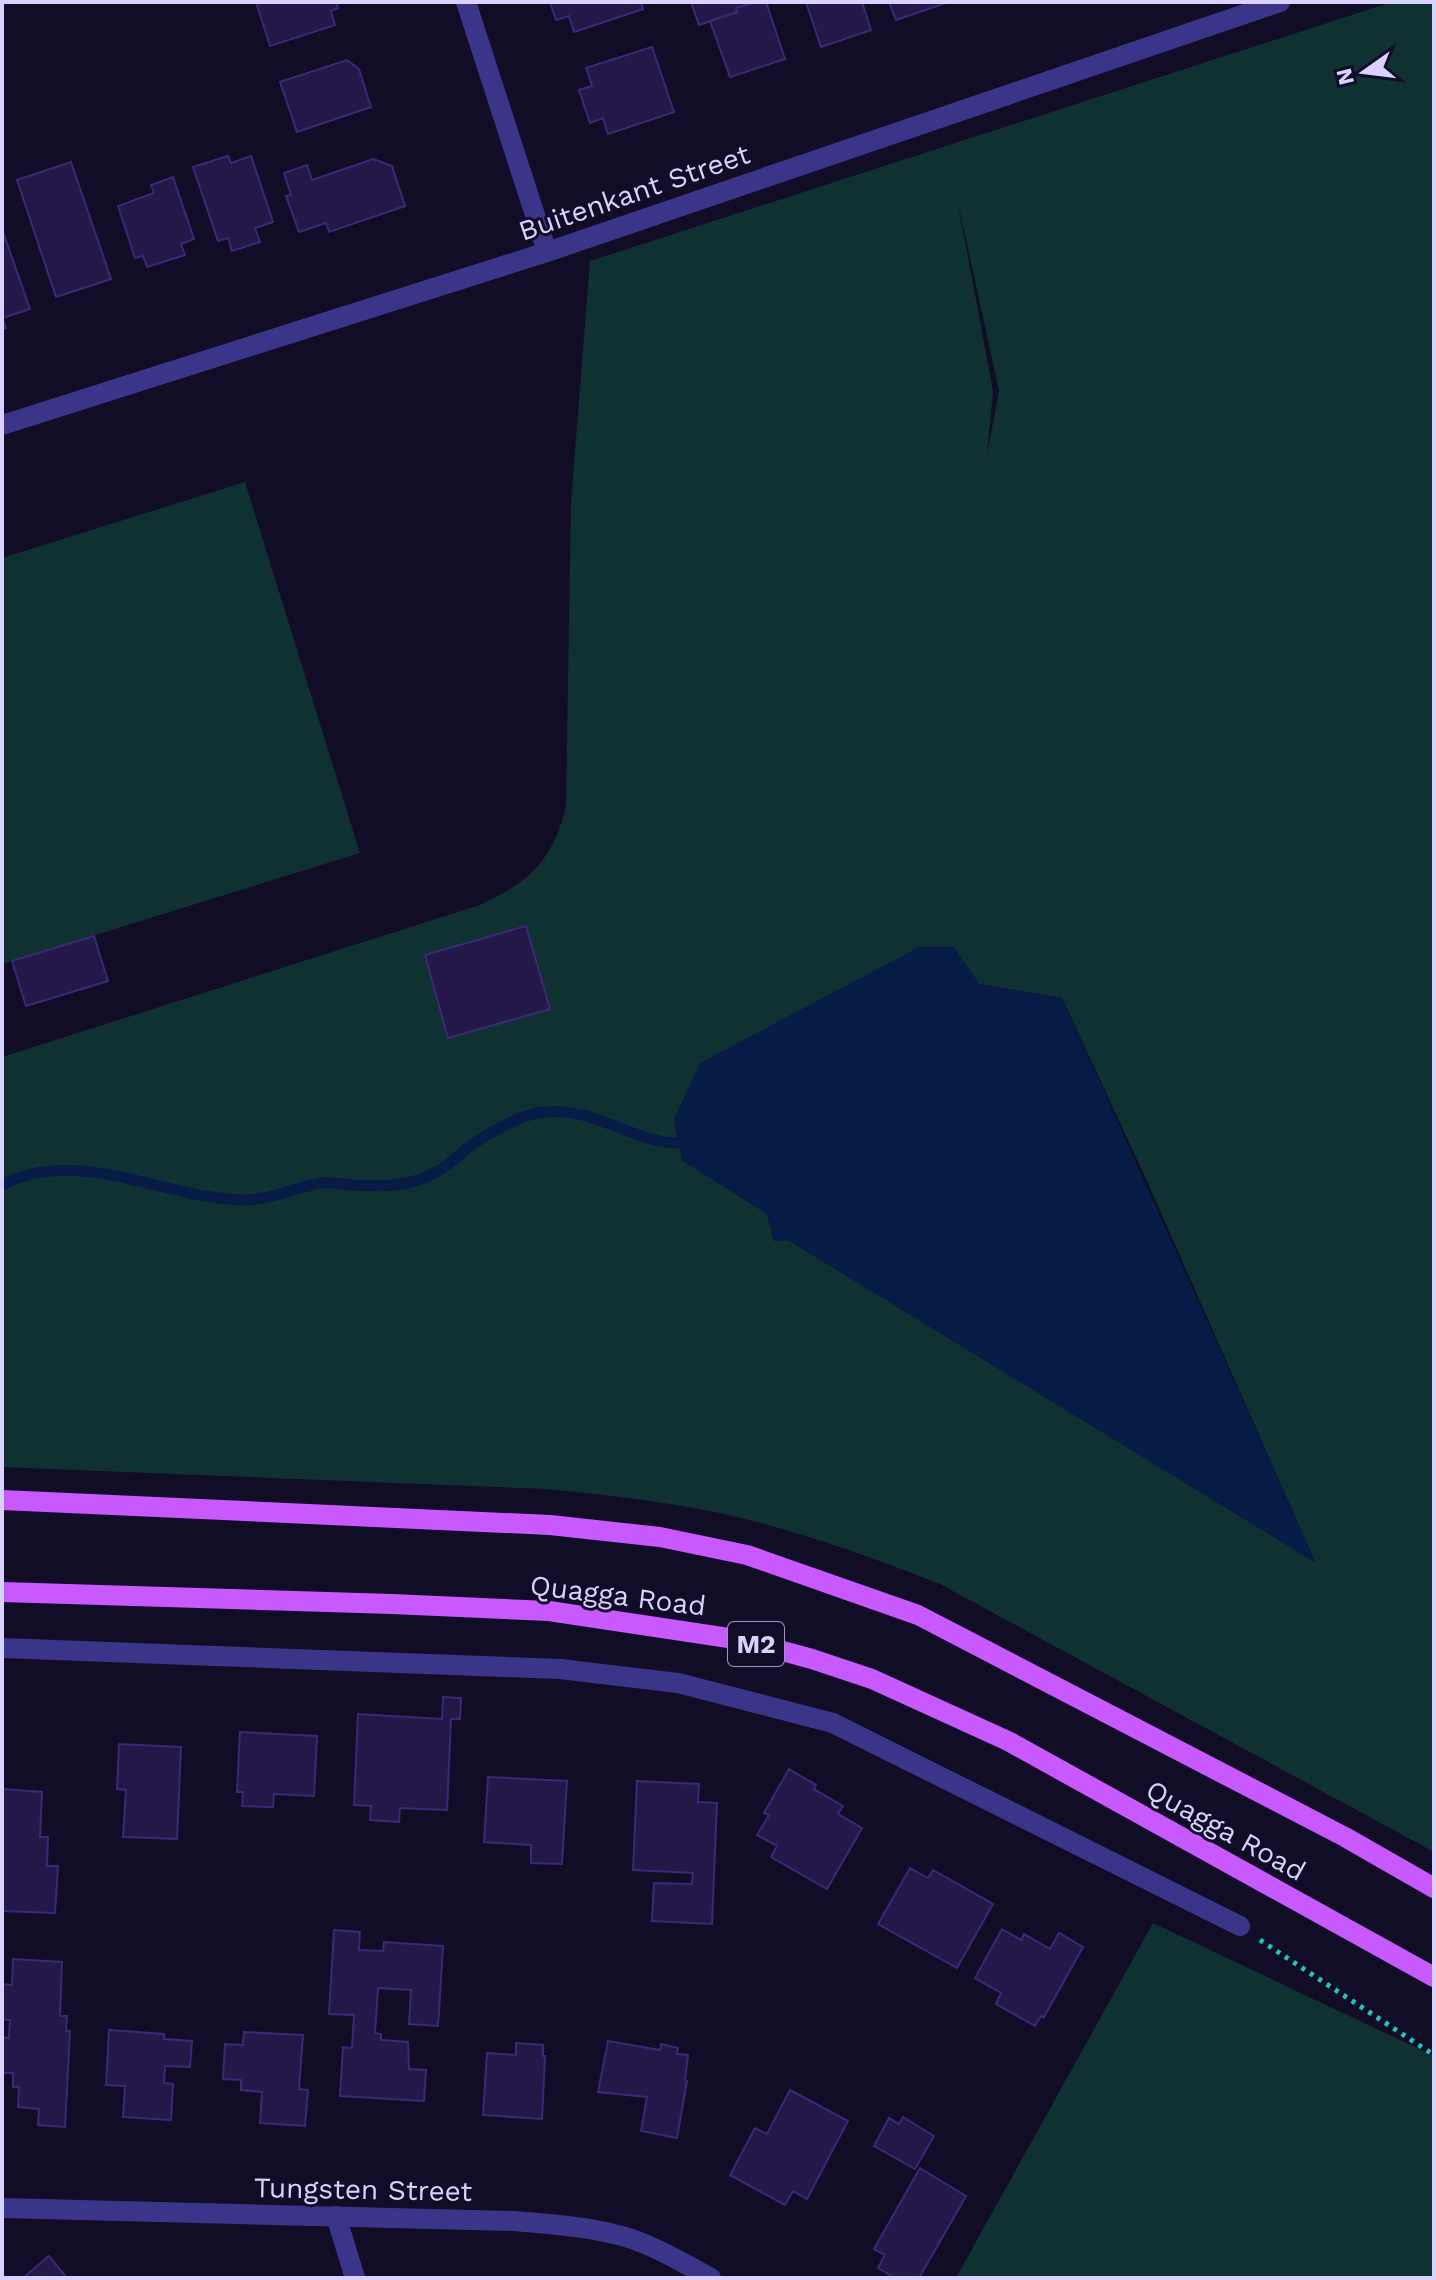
<svg xmlns="http://www.w3.org/2000/svg" width="1436" height="2280" font-family="'Work Sans',sans-serif">
<style>
.green{fill:#103131;fill-rule:evenodd}
.water{fill:#061b46}
.lines{fill:none;stroke-linecap:round;stroke-linejoin:round}
.stream{stroke:#061b46;stroke-width:11}
.building{fill:#241849;stroke:#3b2876;stroke-width:2}
.path{stroke:#26c0bd;stroke-width:5;stroke-dasharray:4 6;stroke-linecap:butt}
.minor{stroke:#3b3589;stroke-width:20}
.major{stroke:#c859ff;stroke-width:20}
.labels{text-anchor:middle;stroke-width:6;stroke-linejoin:round;paint-order:stroke}
.shield{fill:#120d26;stroke:#9d97be;stroke-width:2}
.shield-label{font-size:26px;font-weight:bold;fill:#d9d2ff}
.street-label{font-size:28px;fill:#d9d2ff;stroke:#120d26}
</style>
<rect width="100%" height="100%" fill="#120d26"/>
<path class="green" d="M1392,2H1434V1852L940,1584C863,1554 786,1526 705,1510C652,1500 599,1494 546,1489L2,1467V1057L480,905C529,882 553,861 566,806L571,502L590,261ZM957,198L999,391L987,455L993,391ZM954,947L979,984L1062,998L1147,1181L1315,1562L788,1240L774,1241L767,1214L682,1160L674,1119Z
M245,482L360,853L2,964V558Z
M1153,1923L1434,2056V2278H956Z"/>
<path class="water" d="M919,947H954L979,984L1062,998L1316,1563L788,1240L774,1241L767,1214L682,1160L674,1119L700,1063Z"/>
<g class="lines">
<path class="stream" d="M2,1185C80,1145 163,1199 245,1200C271,1200 296,1187 321,1183C331,1182 342,1184 352,1185C383,1187 412,1187 440,1170C452,1163 461,1152 473,1144C491,1132 516,1117 538,1113C592,1103 633,1144 679,1143"/>
</g>
<path class="building" d="M256,2H336L338,8L331,11L335,25L270,46Z
M550,2H641L643,9L574,32L569,16L556,20Z
M691,2H756L736,8L737,12L699,25Z
M756,2H766L785,59L730,77L710,21L737,12L736,8Z
M806,2H862L871,30L821,47Z
M889,2H949L896,20Z
M652,47L674,112L608,134L603,118L590,123L579,90L592,86L586,68Z
M347,60L359,69L371,107L297,132L280,82Z
M228,156L231,163L251,156L273,222L255,228L260,242L232,251L228,238L218,241L193,167Z
M373,159L392,166L405,206L329,232L326,223L299,232L286,196L291,195L284,173L307,165L312,180Z
M71,162L111,279L56,297L17,180Z
M173,177L194,239L181,244L185,255L147,267L143,256L135,258L118,206L154,193L151,185Z
M2,229L30,309L2,318L6,328L2,329Z
M526,926L550,1009L448,1038L425,955Z
M94,936L108,981L26,1006L12,961Z
M443,1697L461,1698L460,1719H451L447,1810L400,1808L399,1822L370,1820L371,1806L354,1805L358,1714L442,1719Z
M240,1732L317,1736L314,1796L274,1794L273,1807L242,1806L243,1792H237Z
M119,1744L181,1747L177,1839L123,1837L126,1790L117,1789Z
M789,1769L816,1785L814,1789L843,1806L838,1814L862,1828L827,1889L771,1857L777,1846L757,1835L769,1815L764,1813Z
M488,1777L567,1781L562,1864L531,1863V1845L484,1842Z
M637,1781L699,1784L698,1802L717,1803L712,1924L652,1921L654,1883L692,1884L693,1873L633,1870Z
M2,1789L42,1792L40,1837H48L47,1866H58L55,1913L2,1911Z
M910,1868L928,1878L933,1870L993,1904L957,1968L878,1924Z
M1002,1929L1021,1940L1024,1934L1050,1949L1059,1933L1083,1947L1044,2017L1041,2016L1035,2026L996,2004L1001,1993L975,1978Z
M334,1930L360,1932L359,1950L383,1951L384,1942L443,1946L438,2026L409,2024L411,1990L378,1988L375,2033L381,2034V2040L408,2042L409,2069L426,2070L424,2101L340,2096L343,2047L352,2048L354,2015L329,2014Z
M13,1959L62,1962L60,2016H67L66,2031H70L65,2127L38,2125L39,2109L18,2107L19,2087H13V2073H2V2037L9,2038L10,2020L2,2019V1984L12,1985Z
M109,2030L164,2034V2039L192,2041L190,2067L165,2066L164,2083L173,2084L171,2120L123,2117L125,2086L106,2085Z
M244,2032L303,2035L299,2089L308,2090L305,2126L260,2123L262,2092L241,2090V2080L223,2079L225,2044L243,2045Z
M608,2041L660,2050L661,2044L678,2048L677,2054L688,2055L685,2080L687,2081L677,2138L641,2131L647,2097L598,2092Z
M516,2043L543,2045V2056H545L542,2119L483,2115L487,2053L516,2055Z
M790,2090L848,2121L807,2199L793,2191L785,2205L730,2175L755,2128L767,2134Z
M903,2117L934,2136L915,2169L874,2146L889,2118L899,2124Z
M920,2168L966,2196L919,2278H895L878,2268L885,2255L874,2249Z
M49,2256L67,2278H23Z"/>
<g class="lines">
<path class="path" d="M1260,1940L1434,2055"/>
<path class="minor" d="M466,2L547,252
M2,425L547,252L1280,2
M2,1648L560,1669L678,1683L833,1723L1240,1926
M2,2208L514,2221C547,2224 581,2226 614,2234C647,2241 681,2262 711,2278
M336,2216L355,2278"/>
<path class="major" d="M2,1500L550,1525L660,1537L747,1555L918,1615L1345,1837L1434,1888
M2,1592L392,1604L549,1611L742,1640L812,1659L872,1679L1008,1741L1434,1977"/>
</g>
<g class="labels">
<rect class="shield" x="728" y="1622" width="56" height="44" rx="6"/>
<g class="shield-label">
<text x="756" y="1653">M2</text>
</g>
<g class="street-label">
<text transform="translate(634 192) rotate(-19)" y="10">Buitenkant Street</text>
<text transform="translate(618 1595) rotate(7)" y="10">Quagga Road</text>
<text transform="translate(1226 1830) rotate(29)" y="10">Quagga Road</text>
<text transform="translate(363 2189) rotate(1)" y="10">Tungsten Street</text>
</g>
</g>
<rect width="1436" height="2280" fill="none" stroke="#d9d2ff" stroke-width="8"/>
<g transform="translate(1364 72) rotate(256)" stroke="#120d26" stroke-width="6" paint-order="stroke">
<path d="M0-6L14 30L0 20L-14 30Z" fill="#d9d2ff"/>
<text y="-12" font-size="22" font-weight="bold" text-anchor="middle" fill="#d9d2ff">N</text>
</g>
</svg>
